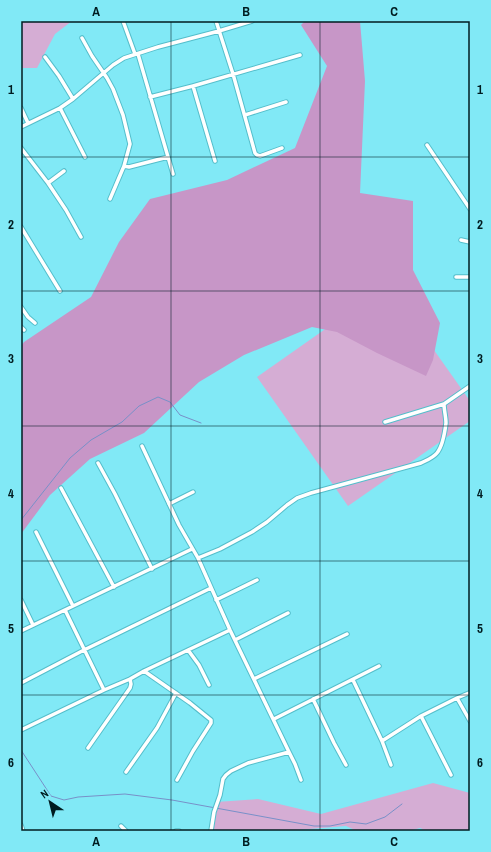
<svg xmlns="http://www.w3.org/2000/svg" width="491" height="852" font-family="'Archivo Narrow',sans-serif">
<style>
.green{fill:#d5add4}
.forest{fill:#c796c7}
.lines{fill:none;stroke-linecap:round;stroke-linejoin:round}
.stream{stroke:#7890c8;stroke-width:1}
.minor-casing{stroke:#54becb;stroke-width:5.5}
.minor{stroke:#fff;stroke-width:3.5}
.grid{fill:none;stroke:#001c20;stroke-width:1;stroke-opacity:0.55}
.neatline{fill:none;stroke:#001c20;stroke-width:1.5}
.grid-label{font-size:13px;text-anchor:middle;font-weight:bold;fill:#001c20}
</style>
<rect width="100%" height="100%" fill="#81e9f6"/>
<path class="green" d="M21,21H72L55,34L37,68H21Z
M388,285L470,401V421L348,506L257,377Z
M433,783L470,793V831H427L420,828L409,831H357L346,826L285,831H219L213,829L216,802L258,799L321,814Z"/>
<path class="forest" d="M305,21H360L365,81L360,193L413,201V270L440,323L433,360L426,376L377,353L337,332L312,327L244,355L199,382L144,433L90,459L50,495L21,534V346L24,342L91,297L119,242L150,199L227,180L295,148L327,66L301,25Z"/>
<g class="lines">
<path class="stream" d="M21,520L70,458L91,440L122,422L139,406L158,397L170,402L180,415L201,423
M21,750L51,796L64,800L78,797L125,794L172,800L314,826H330L350,822L366,824L385,817L402,804"/>
<g class="minor-casing">
<path id="minor" d="M123,21L135,54
M216,21L233,74L255,153L257,155L260,156L282,148
M82,38L92,56L107,78L113,89L123,115L130,144L124,166L110,199
M138,54L173,174
M45,57L59,76L73,99
M193,86L215,161
M150,97L193,86L300,55
M21,108L28,123
M60,108L85,157
M245,115L286,102
M21,127L60,108L73,99L113,65L124,58L158,47L219,31L252,21
M427,145L470,209
M21,148L48,183L66,210L81,237
M124,166L129,167L168,157
M48,183L64,171
M21,227L60,291
M461,240L470,242
M456,277H470
M21,307L28,317L35,323
M21,327L24,330
M385,422L444,404L470,386
M142,446L179,525L198,558L230,630L289,752L248,763L231,771L226,775L223,779L220,795L214,812L211,831
M98,463L115,494L152,569
M61,488L114,587
M169,504L193,492
M36,532L73,606
M198,558L220,549L252,532L267,522L287,505L297,498L311,493L421,463C427,460 433,458 437,453C442,447 445,431 446,423C446,417 444,410 444,404
M21,600L33,625
M216,600L257,580
M65,610L104,690
M21,631L192,549
M235,640L288,613
M188,650L199,665L209,685
M144,671L190,703L211,720V723L193,751L177,780
M254,679L347,634
M353,680L382,741L391,765
M21,683L84,650L211,588
M457,698L470,721
M313,699L334,743L346,765
M421,716L451,775
M274,719L379,666
M21,730L104,690L130,679L144,671L230,630
M382,741L421,716L457,698L469,693
M88,748L130,688L131,684L130,679
M289,752L295,764L301,780
M126,772L157,728L176,693
M21,825L23,831
M121,826L126,831
M176,831H179"/>
</g>
<use href="#minor" class="minor"/>
</g>
<path class="grid" d="M171,21V831M320,21V831M21,157H470M21,291H470M21,426H470M21,561H470M21,695H470"/>
<rect width="491" height="852" fill="none" stroke="#81e9f6" stroke-width="44"/>
<g transform="translate(50 802) rotate(325)" stroke="#81e9f6" stroke-width="3" paint-order="stroke">
<path d="M0-3L7 15L0 10L-7 15Z" fill="#001c20"/>
<text y="-6" font-size="11" font-weight="bold" text-anchor="middle" fill="#001c20">N</text>
</g>
<rect x="22" y="22" width="447" height="808" class="neatline"/>
<g class="grid-label">
<text x="96" y="16">A</text>
<text x="246" y="16">B</text>
<text x="394" y="16">C</text>
<text x="11" y="94">1</text>
<text x="480" y="94">1</text>
<text x="11" y="229">2</text>
<text x="480" y="229">2</text>
<text x="11" y="363">3</text>
<text x="480" y="363">3</text>
<text x="11" y="498">4</text>
<text x="480" y="498">4</text>
<text x="11" y="633">5</text>
<text x="480" y="633">5</text>
<text x="11" y="767">6</text>
<text x="480" y="767">6</text>
<text x="96" y="846">A</text>
<text x="246" y="846">B</text>
<text x="394" y="846">C</text>
</g>
</svg>
